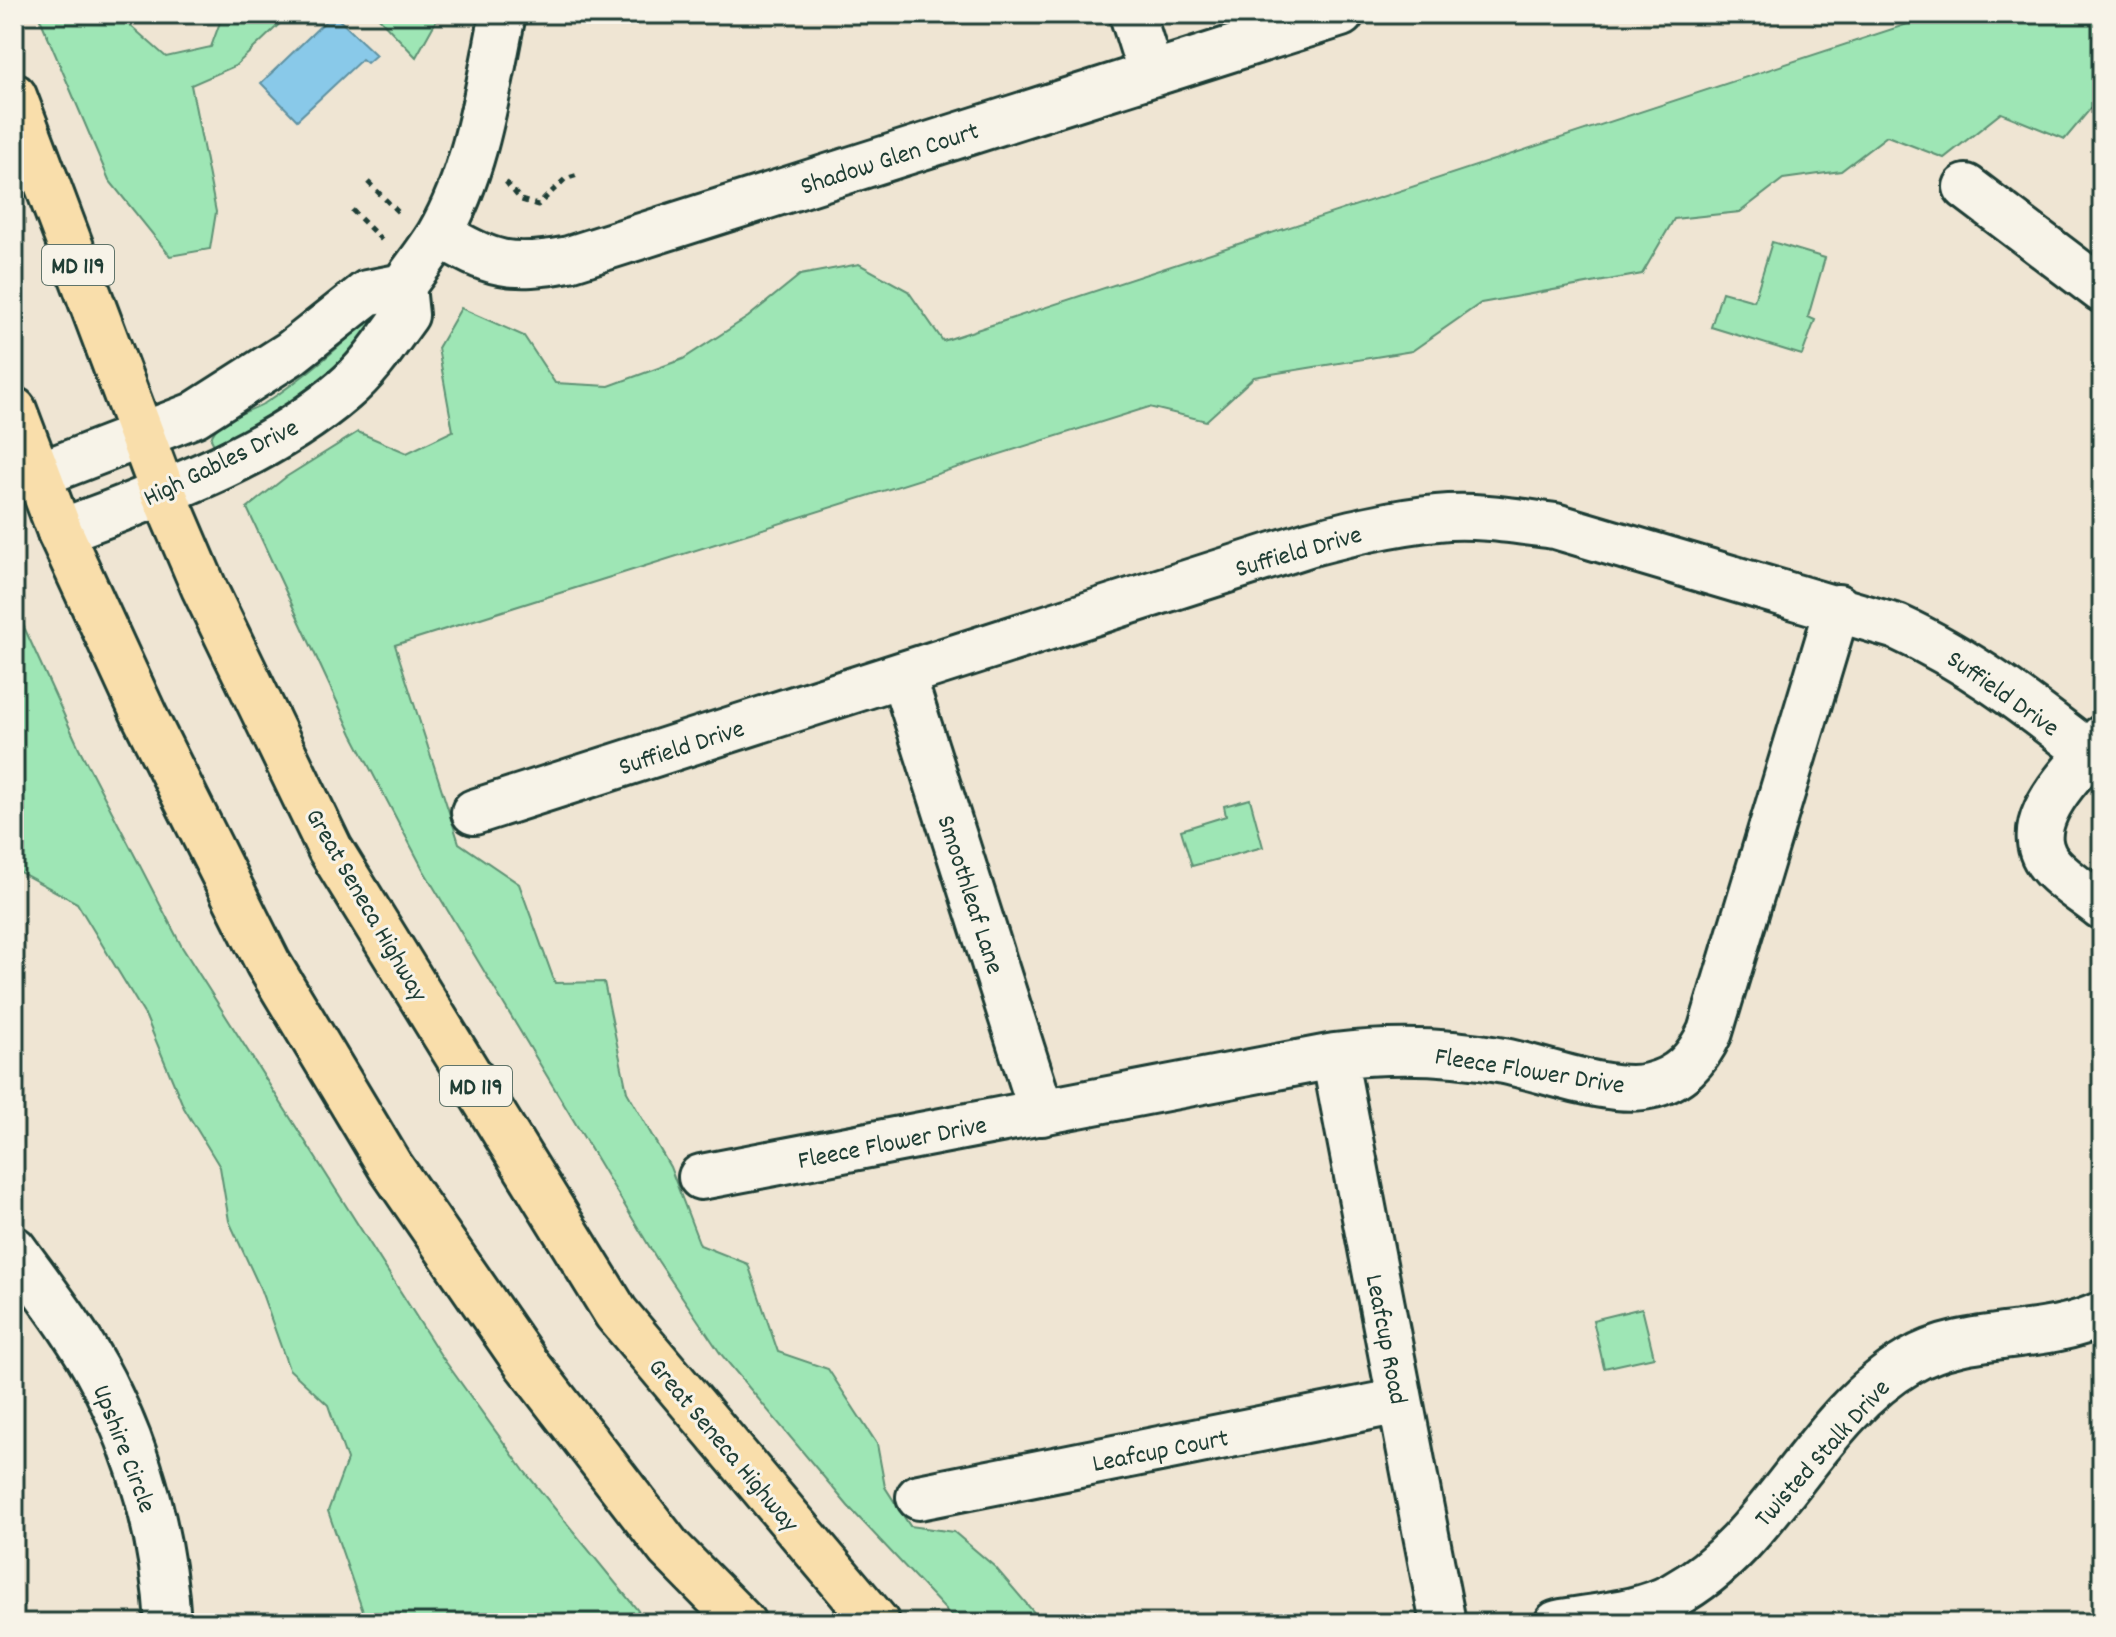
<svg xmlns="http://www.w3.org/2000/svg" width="2116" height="1637" font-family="Dekko,sans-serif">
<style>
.green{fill:#9ee6b5;stroke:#5e9274;stroke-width:2}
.water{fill:#89c9e9;stroke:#5f91a1;stroke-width:2}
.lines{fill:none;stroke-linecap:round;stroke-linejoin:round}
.street-casing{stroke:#1f3d34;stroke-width:50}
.primary-casing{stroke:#1f3d34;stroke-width:50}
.path{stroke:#1f3d34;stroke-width:5;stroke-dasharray:6 6;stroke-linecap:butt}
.street{stroke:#f7f3e8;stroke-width:44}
.primary{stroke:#f9deab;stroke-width:44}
.labels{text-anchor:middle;stroke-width:6;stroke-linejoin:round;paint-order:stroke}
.shield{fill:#f7f3e8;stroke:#60746a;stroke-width:2}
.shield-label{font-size:24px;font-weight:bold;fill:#1f3d34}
.street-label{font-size:26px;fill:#1f3d34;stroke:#f7f3e8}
</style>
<rect width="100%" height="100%" fill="#efe5d3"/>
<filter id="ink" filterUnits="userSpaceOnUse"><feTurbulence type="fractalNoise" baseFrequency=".0125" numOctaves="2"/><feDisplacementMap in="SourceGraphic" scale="16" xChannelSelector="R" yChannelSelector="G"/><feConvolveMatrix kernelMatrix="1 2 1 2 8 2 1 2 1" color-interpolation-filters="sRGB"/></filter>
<g filter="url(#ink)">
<path class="green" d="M38,14H129L131,26L166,57L211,47L223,14H290L235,66L191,85L216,212L210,249L170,256L109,180Z
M375,14H440L416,57Z
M1938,14H2102V95L2065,139L2001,113L1944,158L1887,136L1841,171L1783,179L1740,212L1674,219L1642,274L1481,303L1412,351L1254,377L1206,421L1149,407L395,645L459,843L519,884L555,983L604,982L627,1092L670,1167L700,1245L748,1264L778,1352L828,1369L877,1444L885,1487L910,1526L954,1532L995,1567L1043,1623H958L848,1506L720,1353L658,1261L424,871L352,734L247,508L286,477L358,432L407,453L453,431L438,348L461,308L524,336L555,383L609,386L683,359L748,317L800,275L859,264L908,291L943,341Z
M1772,242L1825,258L1808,317L1815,320L1802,355L1711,327L1722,292L1754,301Z
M388,301L373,336L287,414L215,447L211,439C215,420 249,412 265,403C310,374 350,338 388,301Z
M14,605L79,748L182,947L440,1354L525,1472L648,1623H367L328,1511L347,1460L328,1405L289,1369L260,1288L229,1221L220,1167L184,1108L146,1017L77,903L14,869Z
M1250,799L1263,847L1192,866L1181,830L1226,816L1224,806Z
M1642,1308L1654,1357L1604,1368L1593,1320Z"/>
<path class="water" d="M333,14L376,55L367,63L362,59L297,120L261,83Z"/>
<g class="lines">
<g class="street-casing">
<path id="street" d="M1132,14L1151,74
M1966,187L2102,290
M440,234C490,265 511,270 569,259L1341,14
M403,286C415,269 428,253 439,235C477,170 488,87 503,14
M38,475L194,415L291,353L367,293L403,286L406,315C387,341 369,369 344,390C264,459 157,495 60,532
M903,676L1042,1113
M2102,738C2076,771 2012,825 2053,868C2067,883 2086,894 2102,907
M474,812L1308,544C1350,533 1393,522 1437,518C1476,514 1516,521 1555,526L1897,627C1974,662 2036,712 2102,763
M1334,1056L1443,1623
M701,1177L1334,1056C1392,1049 1447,1050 1504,1061C1544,1069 1611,1095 1649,1086C1680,1079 1697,1060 1710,1032L1838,607
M14,1249C45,1292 79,1335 103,1382C141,1456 163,1540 168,1623
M919,1497L1400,1401
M1557,1623C1594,1616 1640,1614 1674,1595C1773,1541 1813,1418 1909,1362C1968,1327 2042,1343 2102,1314"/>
</g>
<g class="primary-casing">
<path id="primary" d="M14,96L163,492L204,588L330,849L616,1313L877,1623
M14,410L60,532L145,717L268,963L390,1166L526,1363L669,1548L743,1623"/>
</g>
<path class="path" d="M368,182L399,213
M506,182L521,200L538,205L565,179L581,174
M352,210L385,243"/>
<use href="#street" class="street"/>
<use href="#primary" class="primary"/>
</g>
</g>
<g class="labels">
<g class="shield">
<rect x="42" y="245" width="72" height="40" rx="6"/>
<rect x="440" y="1066" width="72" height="40" rx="6"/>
</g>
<g class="shield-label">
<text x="78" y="273">MD 119</text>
<text x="476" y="1094">MD 119</text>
</g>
<g class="street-label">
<text transform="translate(889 157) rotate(-18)" y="9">Shadow Glen Court</text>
<text transform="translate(220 461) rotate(-26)" y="9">High Gables Drive</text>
<text transform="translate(1298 550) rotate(-16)" y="9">Suffield Drive</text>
<text transform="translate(2004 692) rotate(35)" y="9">Suffield Drive</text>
<text transform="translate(681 746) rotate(-18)" y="9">Suffield Drive</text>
<text transform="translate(972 894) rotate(72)" y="9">Smoothleaf Lane</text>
<text transform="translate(368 904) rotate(60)" y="9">Great Seneca Highway</text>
<text transform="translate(1530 1069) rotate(9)" y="9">Fleece Flower Drive</text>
<text transform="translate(892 1141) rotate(-11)" y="9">Fleece Flower Drive</text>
<text transform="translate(1388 1339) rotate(79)" y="9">Leafcup Road</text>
<text transform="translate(725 1444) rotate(50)" y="9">Great Seneca Highway</text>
<text transform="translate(126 1448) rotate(69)" y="9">Upshire Circle</text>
<text transform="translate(1160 1449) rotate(-11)" y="9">Leafcup Court</text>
<text transform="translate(1821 1452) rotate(-48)" y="9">Twisted Stalk Drive</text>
</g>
</g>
<rect width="2116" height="1637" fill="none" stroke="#f7f3e8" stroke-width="48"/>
<rect x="24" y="24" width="2068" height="1589" fill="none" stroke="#1f3d34" stroke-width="3" filter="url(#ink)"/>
</svg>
